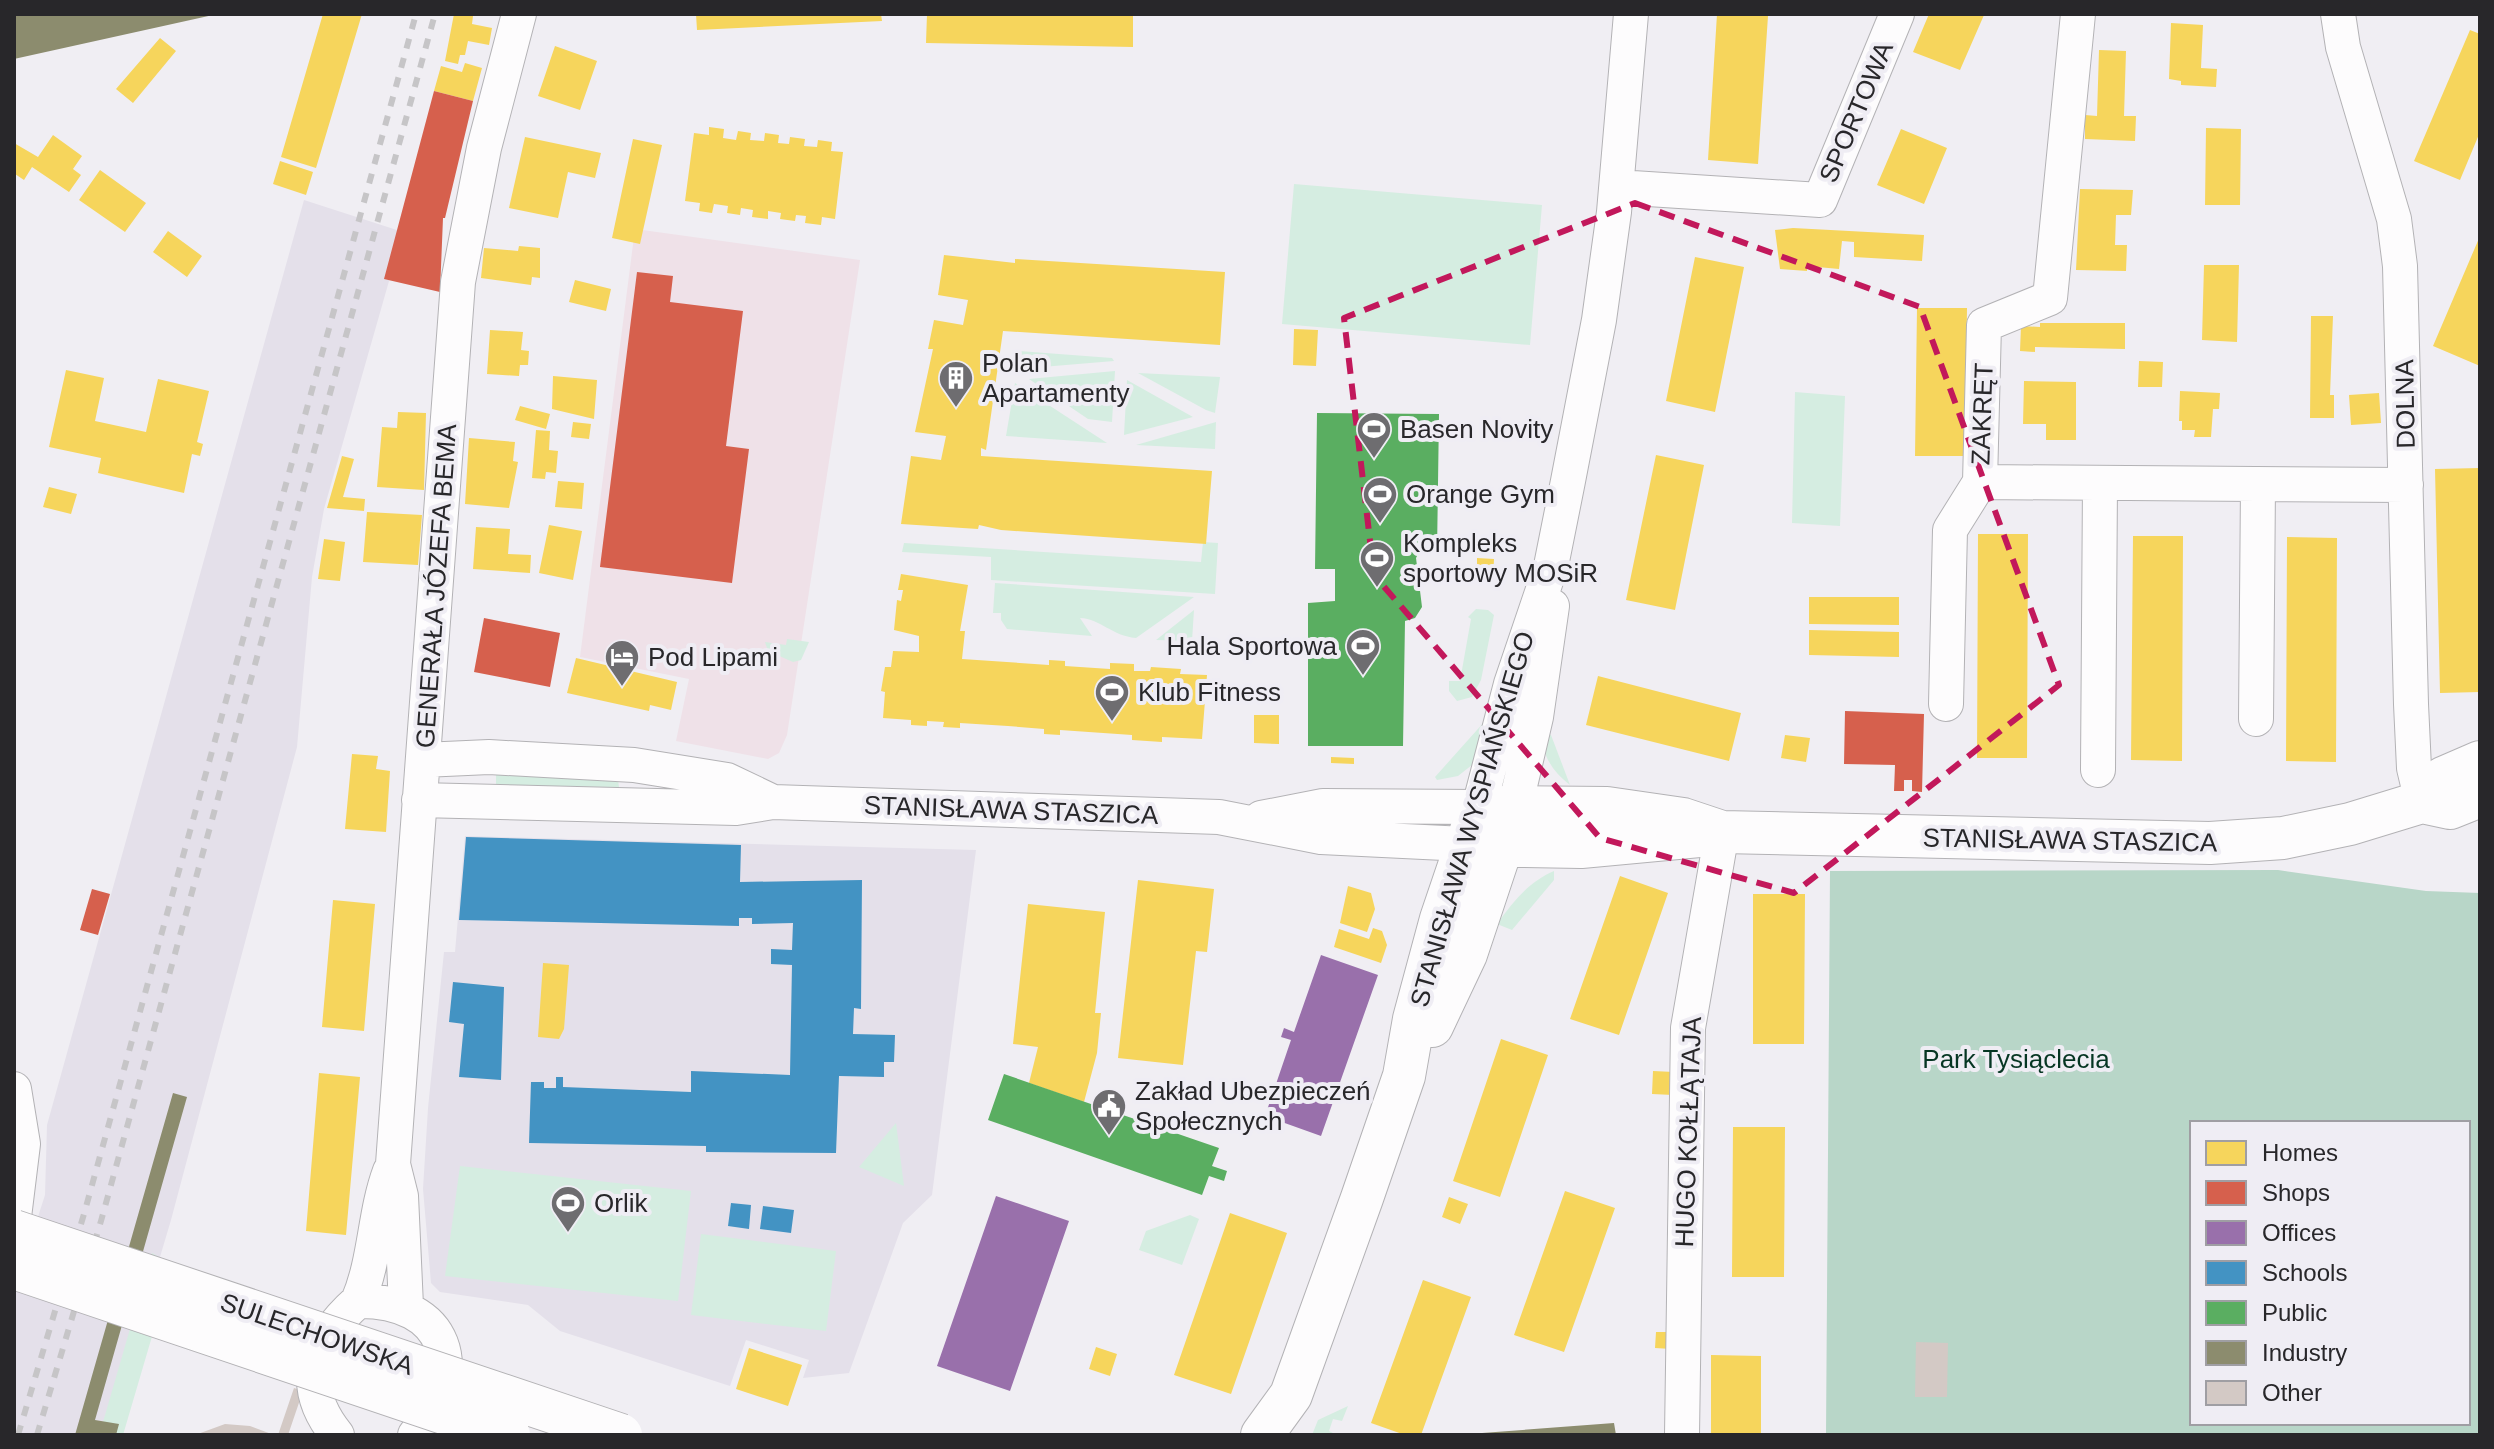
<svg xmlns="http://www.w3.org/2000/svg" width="2494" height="1449" font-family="Helvetica,sans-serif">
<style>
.commercial{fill:#efe1e8}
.built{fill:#e4e0ea}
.green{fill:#d5ede1}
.forest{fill:#b8d6c8;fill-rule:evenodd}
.homes{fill:#f6d55c}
.shops{fill:#d6604d}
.offices{fill:#9970ab}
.schools{fill:#4393c3}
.public{fill:#5aae61}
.industry{fill:#8c8c6e}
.building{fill:#d3c9c5}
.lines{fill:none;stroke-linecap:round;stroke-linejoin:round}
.minor-casing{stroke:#b3b2b5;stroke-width:36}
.tertiary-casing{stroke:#b3b2b5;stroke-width:44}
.minor{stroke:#fdfcfd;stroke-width:34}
.tertiary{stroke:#fdfcfd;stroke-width:42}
.rail{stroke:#c6c5c7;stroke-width:6;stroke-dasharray:10 10;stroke-linecap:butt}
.tertiary-bridge-casing{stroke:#b3b2b5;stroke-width:44;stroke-linecap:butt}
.tertiary-bridge{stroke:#fdfcfd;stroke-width:42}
.marked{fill:none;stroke:#c2185b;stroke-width:6;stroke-dasharray:16 10;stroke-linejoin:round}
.labels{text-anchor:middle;stroke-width:8;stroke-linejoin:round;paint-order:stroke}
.street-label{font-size:26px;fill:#28272a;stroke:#efedf4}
.poi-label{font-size:26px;fill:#28272a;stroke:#efedf4;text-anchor:start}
.park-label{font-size:26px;fill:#063623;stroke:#efedf4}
</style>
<rect width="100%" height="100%" fill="#f0eef3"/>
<path class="commercial" d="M635,229L860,260L787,735L779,753L768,759L676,741L689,679L580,657Z"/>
<path class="built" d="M304,200L403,232L324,509L312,577L297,747L171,1220L107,1435H14V1291L45,1195L47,1125Z
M465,836L976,850L932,1195L903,1223L849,1373L803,1378L809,1360L746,1340L730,1386L560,1331L528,1305L440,1292L431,1283L423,1189L428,1108L444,952H455Z"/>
<path class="green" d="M1294,184L1542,205L1530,345L1282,324Z
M1019,351L1112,358L1114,361L1018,369Z
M1115,371L1112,422L1088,419L1029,379Z
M1138,373L1220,377L1215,413L1206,410Z
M1127,380L1193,417L1124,435Z
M1015,383L1107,443L1006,436Z
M1795,392L1845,396L1840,526L1792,523Z
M1216,422L1215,449L1136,445Z
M1203,542L1218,543L1215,594L991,580V557L902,552L904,543L1201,562Z
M995,583L1194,597L1136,638C1112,636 1101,619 1080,618L1092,636L1007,629L1001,620V613H993Z
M1476,609L1488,610L1494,615L1481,680L1472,697L1457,701L1449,691V681H1460L1471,619L1468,617Z
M1194,610L1192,641L1156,640Z
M787,639L809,642L801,660L793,662L768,651L765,642L786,645Z
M1485,721L1477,761L1458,776L1437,780L1435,777Z
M1541,730L1551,735L1570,785C1551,770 1542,755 1541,730Z
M496,770L618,780L619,787L496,786Z
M1554,871V880L1512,930L1497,924C1514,901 1527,883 1554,871Z
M896,1123L904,1186L859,1167Z
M460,1166L691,1191L678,1301L445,1276Z
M1190,1215L1199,1219L1182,1265L1139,1250L1146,1231Z
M701,1234L836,1251L826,1331L691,1315Z
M152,1253L173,1265L123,1435H115L103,1422Z
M1348,1406L1342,1421L1333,1419L1329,1431L1337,1435H1312L1318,1420Z"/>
<path class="forest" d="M2278,870L2426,891L2480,893V1435H1826L1830,871ZM2192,1123H2468V1423H2192Z"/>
<path class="homes" d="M323,14H362L316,168L281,157Z
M454,14L473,16L472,24L492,28L489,45L468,41L465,55H460L458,64L445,61Z
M696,14H881L882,21L697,30Z
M927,14H1133V47L926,43Z
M1717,14L1768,16L1758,164L1708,160Z
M1929,14L1984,15L1960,70L1913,52Z
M2171,23L2203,25L2201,68L2217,69L2216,87L2181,85V81L2169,79Z
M2470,30L2480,34V132L2460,180L2414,161Z
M160,38L176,51L133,103L116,89Z
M555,46L597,61L580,110L538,96Z
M2099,50L2126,51L2124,116H2136L2135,141L2085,139V115L2097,116Z
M465,63L482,68L473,101L434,91L441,66L462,72Z
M709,127L724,129L723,138L736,140L738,131L751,133L750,140L764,141L765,133L779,135L778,143L789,144L790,137L805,139L804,146L817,147L818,140L832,142L831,151L843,152L835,219L822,217L821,225L805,223L806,216L796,215L795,221L780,219L781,213L768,211V219L752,217L753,210L741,208L740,215L727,213L728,206L714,204L712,213L699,211L700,203L685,201L694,133L709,135Z
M2206,128L2241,129L2240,205H2205Z
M1901,129L1947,148L1924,204L1877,185Z
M53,135L82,156L73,169L81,175L69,192L32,167L24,180L15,174L14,143L38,157Z
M525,137L601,153L595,178L568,172L558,218L509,208Z
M633,139L662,145L640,244L612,238Z
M280,161L313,172L306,195L273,184Z
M100,170L146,203L125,232L79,200Z
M2080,189L2133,190L2131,215H2116L2115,245H2127L2126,271L2076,270Z
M1793,228L1924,235L1922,261L1854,257V242L1842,241L1839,269L1807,266V271L1780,269L1775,230Z
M168,231L202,256L187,277L153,252Z
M2480,236V366L2433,346Z
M519,246L540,248V278L532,277L531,285L481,278L484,248L518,251Z
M944,255L1015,263V259L1225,272L1220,345L1003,331L986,450L981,448V456L1212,471L1206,544L1001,530L979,525L978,529L901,524L911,456L941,460L946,436L915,432L933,349H928L934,320L963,325L968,300L938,295Z
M1695,257L1744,267L1715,412L1666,401Z
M2204,265H2239L2237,342L2202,340Z
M575,280L611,289L606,311L569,302Z
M1917,308H1967L1965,456H1915Z
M2311,316H2333L2330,395H2334V418H2310Z
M2040,323H2125V349L2035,347V352L2020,351L2021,326L2040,327Z
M1294,329L1318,330L1316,366L1293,365Z
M490,330L523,332L521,350L529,351L528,365H520L519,376L487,374Z
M2139,361L2163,362L2162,387H2138Z
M66,370L104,378L95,421L146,432L158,379L209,391L197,442L203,444L200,456L192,454L184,493L98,473L101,458L49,447Z
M553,376L597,380L594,419L552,409Z
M2024,381L2076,382V440H2046V424H2023Z
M2180,391L2220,393L2219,409H2213L2211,437H2194L2195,430H2182V421H2179Z
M2379,393L2381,423L2351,425L2349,395Z
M520,406L550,414L546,429L515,420Z
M398,412L426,413L424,490L377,487L382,427L397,428Z
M573,422L591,424L589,439L571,437Z
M536,430L550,431L549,450L558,451L556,473L546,472L545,479L532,478Z
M469,438L515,442L513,461L518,462L509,508L465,504Z
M1656,455L1704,465L1675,610L1626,600Z
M342,456L354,459L343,497L365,499L364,511L327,508Z
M2480,468V692L2440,693L2435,469Z
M558,481L584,483L582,509L555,507Z
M49,487L77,494L71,514L43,507Z
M367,512L422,515L418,565L363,562Z
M549,525L582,531L573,580L539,573Z
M476,527L510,529L508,554L531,555L530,573L473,569Z
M1978,534H2028L2027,758H1977Z
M2133,536H2183L2182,761L2131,760Z
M2287,537L2337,538L2336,762L2286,761Z
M324,539L345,542L340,581L318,579Z
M1477,558L1494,559L1493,580L1477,579Z
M901,574L968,585L960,631H965L962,659L1049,665V660L1065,661V666L1110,669V663L1134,664V671H1150L1151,667L1181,669L1180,674L1207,675L1202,739L1162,737V742L1132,740V735L1060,730V735L1044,734V729L1008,726L960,723V728L943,727L944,722L927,721V726L911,725V720L883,718L885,692L881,691L885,667H891L893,651L919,652V636L894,630L897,600L901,601L903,590H898Z
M1809,597H1899V625L1809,624Z
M1809,630L1899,632V657L1809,655Z
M576,658L677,682L671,710L650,705L649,711L567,693Z
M1598,676L1741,713L1729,761L1586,725Z
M1254,715H1279V744L1254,743Z
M1785,735L1810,738L1806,762L1781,758Z
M352,754L378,756L376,769L390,771L386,832L345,829Z
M1331,757L1354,758V764L1331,763Z
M1620,876L1668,893L1619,1035L1570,1019Z
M1138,880L1214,889L1207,952L1196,951L1183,1065L1118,1058Z
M1348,886L1371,893L1375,909L1367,932L1340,923Z
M1753,894H1805L1804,1044H1753Z
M333,900L375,904L364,1031L322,1027Z
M1028,904L1105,912L1095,1013H1101L1097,1053L1084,1102L1029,1083L1038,1047L1013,1044Z
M1373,928L1382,931L1387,945L1381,963L1334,947L1339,929L1369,939Z
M543,963L569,965L564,1029L559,1039L538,1037Z
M1501,1039L1548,1055L1500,1197L1453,1181Z
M1653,1071L1674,1072L1673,1095L1652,1094Z
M319,1073L360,1077L346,1235L306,1231Z
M1733,1127H1785L1784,1277H1732Z
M1565,1191L1615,1208L1564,1352L1514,1335Z
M1449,1197L1468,1204L1460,1224L1442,1217Z
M1230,1213L1287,1233L1231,1394L1174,1375Z
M1423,1280L1471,1297L1421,1435H1405L1371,1423Z
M1656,1332H1671V1349L1655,1348Z
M1096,1347L1117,1354L1110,1376L1089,1369Z
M749,1348L802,1365L788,1406L736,1389Z
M1711,1355L1761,1356V1435H1711Z"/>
<path class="shops" d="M434,91L473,101L445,218H443L440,292L384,279Z
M637,272L673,276L670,302L743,311L726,446L749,449L732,583L600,567Z
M484,618L560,633L550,687L474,672Z
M1845,711L1924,714L1922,792L1912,791V780H1904V791H1894L1895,765L1844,764Z
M92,889L110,894L98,935L80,930Z"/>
<path class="offices" d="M1321,955L1378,975L1321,1136L1265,1116L1291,1040L1281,1037L1284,1028L1294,1032Z
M996,1196L1069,1221L1010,1391L937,1366Z"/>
<path class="schools" d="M466,837L741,845L740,882L862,880L861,1009L854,1008L853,1034L895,1035L894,1062H884V1077L839,1076L836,1153L706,1152V1146L529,1143L531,1082H544V1088H556V1077H563V1087L691,1092V1071L790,1075L792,965L771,964V949L792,950L793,923L752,924V918H739V926L459,920Z
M453,982L504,987L501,1080L459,1077L464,1024L449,1022Z
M731,1203L751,1205L749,1229L728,1226Z
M763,1206L794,1210L791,1233L760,1229Z"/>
<path class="public" d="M1317,413L1439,414L1437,553L1419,552L1416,558L1422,607L1415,618L1405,621L1403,746H1308V603L1335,601V569H1315Z
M1004,1074L1219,1148L1212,1166L1227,1171L1224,1181L1209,1176L1202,1195L988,1120Z"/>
<path class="industry" d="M14,14H213V15L14,59Z
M173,1093L187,1097L95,1420L119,1424L116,1435H75Z
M1614,1423L1616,1435H1482V1433Z"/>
<path class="building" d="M1916,1342L1948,1343L1947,1397H1915Z
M294,1388L303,1391L288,1435H278Z
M225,1424L250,1426L274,1435H195Z"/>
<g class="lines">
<g class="minor-casing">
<path id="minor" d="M2078,14L2050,298L1984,325L1980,482L2406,485
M2338,14L2343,47L2394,219L2400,266L2411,704L2414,768L2422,802
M1617,187L1820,200L1897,14
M1946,704L1950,530L1980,482
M2256,719L2258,485
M423,760L489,757L634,765L727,780L773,802
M2098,770L2100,483
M419,800L736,808L773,802L1219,817L1321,837L1465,844
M1515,807L1536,717L1552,606
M1261,818L1323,806L1479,807L1511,684L1551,566L1568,481L1599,320L1614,212L1631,14
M14,1089L23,1144L14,1217
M358,1301C376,1259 374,1214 390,1171
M406,1306L401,1196L393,1164L458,282L484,148L519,14
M337,1435C296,1385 314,1340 358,1301C448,1300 470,1370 415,1435
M1682,1435L1688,1028L1722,832"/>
</g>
<g class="tertiary-casing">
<path id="tertiary" d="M2422,802L2443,778L2480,762
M1475,845L1581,847L1699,836
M1432,1026L1466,954L1515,807
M1262,1435L1291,1395L1362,1198L1404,1076L1414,1019L1441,919L1479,807L1607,808L1683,819L1722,832L2210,843L2283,838L2350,824L2422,802L2450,808L2480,796"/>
</g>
<use href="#minor" class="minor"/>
<use href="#tertiary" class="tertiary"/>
<path class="rail" d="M18,1435L84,1214L416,14
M37,1435L101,1221L435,14"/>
<g class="tertiary-bridge-casing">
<path id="tertiary-bridge" d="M14,1231L621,1435
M14,1268L509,1435"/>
</g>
<use href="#tertiary-bridge" class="tertiary-bridge"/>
</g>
<path class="marked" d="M1635,203L1920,307L2059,685L1794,893L1600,838L1374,575L1344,318Z"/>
<defs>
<g id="building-pin" transform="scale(1.8)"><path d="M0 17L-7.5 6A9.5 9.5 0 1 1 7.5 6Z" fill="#6e6d70" stroke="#efedf4"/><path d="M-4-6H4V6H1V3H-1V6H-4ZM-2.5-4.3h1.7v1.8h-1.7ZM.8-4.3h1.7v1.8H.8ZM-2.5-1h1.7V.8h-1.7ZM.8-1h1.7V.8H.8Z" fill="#fff"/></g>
<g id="stadium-pin" transform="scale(1.8)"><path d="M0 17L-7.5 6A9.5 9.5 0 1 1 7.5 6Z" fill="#6e6d70" stroke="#efedf4"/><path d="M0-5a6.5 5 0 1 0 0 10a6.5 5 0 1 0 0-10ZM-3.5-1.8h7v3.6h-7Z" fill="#fff"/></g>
<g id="hotel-pin" transform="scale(1.8)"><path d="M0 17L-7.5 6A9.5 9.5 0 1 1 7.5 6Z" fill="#6e6d70" stroke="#efedf4"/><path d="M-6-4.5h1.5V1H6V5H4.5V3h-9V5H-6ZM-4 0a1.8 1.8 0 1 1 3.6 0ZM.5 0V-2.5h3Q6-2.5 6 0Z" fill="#fff"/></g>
<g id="civic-pin" transform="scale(1.8)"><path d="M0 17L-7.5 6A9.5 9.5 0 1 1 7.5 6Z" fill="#6e6d70" stroke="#efedf4"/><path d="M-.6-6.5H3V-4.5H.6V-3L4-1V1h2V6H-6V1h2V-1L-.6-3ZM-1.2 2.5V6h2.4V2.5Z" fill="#fff"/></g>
</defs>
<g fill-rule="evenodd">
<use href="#building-pin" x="956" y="378"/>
<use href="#stadium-pin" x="1374" y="429"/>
<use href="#stadium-pin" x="1380" y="494"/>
<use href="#stadium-pin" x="1377" y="558"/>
<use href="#stadium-pin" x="1363" y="646"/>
<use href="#hotel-pin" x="622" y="657"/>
<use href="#stadium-pin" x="1112" y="692"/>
<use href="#civic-pin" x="1109" y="1106"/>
<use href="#stadium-pin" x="568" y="1203"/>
</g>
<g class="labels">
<g class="street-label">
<text transform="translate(1856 112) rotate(-67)" y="9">SPORTOWA</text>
<text transform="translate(2405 404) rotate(-91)" y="9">DOLNA</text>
<text transform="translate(1982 414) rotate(-88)" y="9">ZAKRĘT</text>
<text transform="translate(436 586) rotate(-86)" y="9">GENERAŁA JÓZEFA BEMA</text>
<text transform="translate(1011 810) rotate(2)" y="9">STANISŁAWA STASZICA</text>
<text transform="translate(1472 819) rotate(-74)" y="9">STANISŁAWA WYSPIAŃSKIEGO</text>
<text transform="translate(2070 840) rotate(1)" y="9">STANISŁAWA STASZICA</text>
<text transform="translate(1688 1132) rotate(-88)" y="9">HUGO KOŁŁĄTAJA</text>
<text transform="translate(317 1334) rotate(19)" y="9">SULECHOWSKA</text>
</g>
<g class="poi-label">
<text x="982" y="372">Polan<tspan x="982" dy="30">Apartamenty</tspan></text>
<text x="1400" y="438">Basen Novity</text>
<text x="1406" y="503">Orange Gym</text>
<text x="1403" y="552">Kompleks<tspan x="1403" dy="30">sportowy MOSiR</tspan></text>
<text x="1337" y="655" text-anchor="end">Hala Sportowa</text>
<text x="648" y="666">Pod Lipami</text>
<text x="1138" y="701">Klub Fitness</text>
<text x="1135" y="1100">Zakład Ubezpieczeń<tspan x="1135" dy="30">Społecznych</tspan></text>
<text x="594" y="1212">Orlik</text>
</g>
<g class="park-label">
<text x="2016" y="1068">Park Tysiąclecia</text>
</g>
</g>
<rect width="2494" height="1449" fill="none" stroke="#28272a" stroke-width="32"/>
<rect x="2190" y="1121" width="280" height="304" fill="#efedf4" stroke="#9f9ea3" stroke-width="2"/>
<rect x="2206" y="1141" width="40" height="24" fill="#f6d55c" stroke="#9f9ea3" stroke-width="2"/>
<text x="2262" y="1161" font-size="24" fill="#28272a">Homes</text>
<rect x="2206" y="1181" width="40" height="24" fill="#d6604d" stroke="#9f9ea3" stroke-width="2"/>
<text x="2262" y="1201" font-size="24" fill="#28272a">Shops</text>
<rect x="2206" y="1221" width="40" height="24" fill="#9970ab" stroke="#9f9ea3" stroke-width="2"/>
<text x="2262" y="1241" font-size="24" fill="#28272a">Offices</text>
<rect x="2206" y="1261" width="40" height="24" fill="#4393c3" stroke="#9f9ea3" stroke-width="2"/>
<text x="2262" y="1281" font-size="24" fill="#28272a">Schools</text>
<rect x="2206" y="1301" width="40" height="24" fill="#5aae61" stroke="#9f9ea3" stroke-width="2"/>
<text x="2262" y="1321" font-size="24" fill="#28272a">Public</text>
<rect x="2206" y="1341" width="40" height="24" fill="#8c8c6e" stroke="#9f9ea3" stroke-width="2"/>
<text x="2262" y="1361" font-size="24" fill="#28272a">Industry</text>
<rect x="2206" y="1381" width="40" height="24" fill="#d3c9c5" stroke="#9f9ea3" stroke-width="2"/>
<text x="2262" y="1401" font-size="24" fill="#28272a">Other</text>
</svg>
